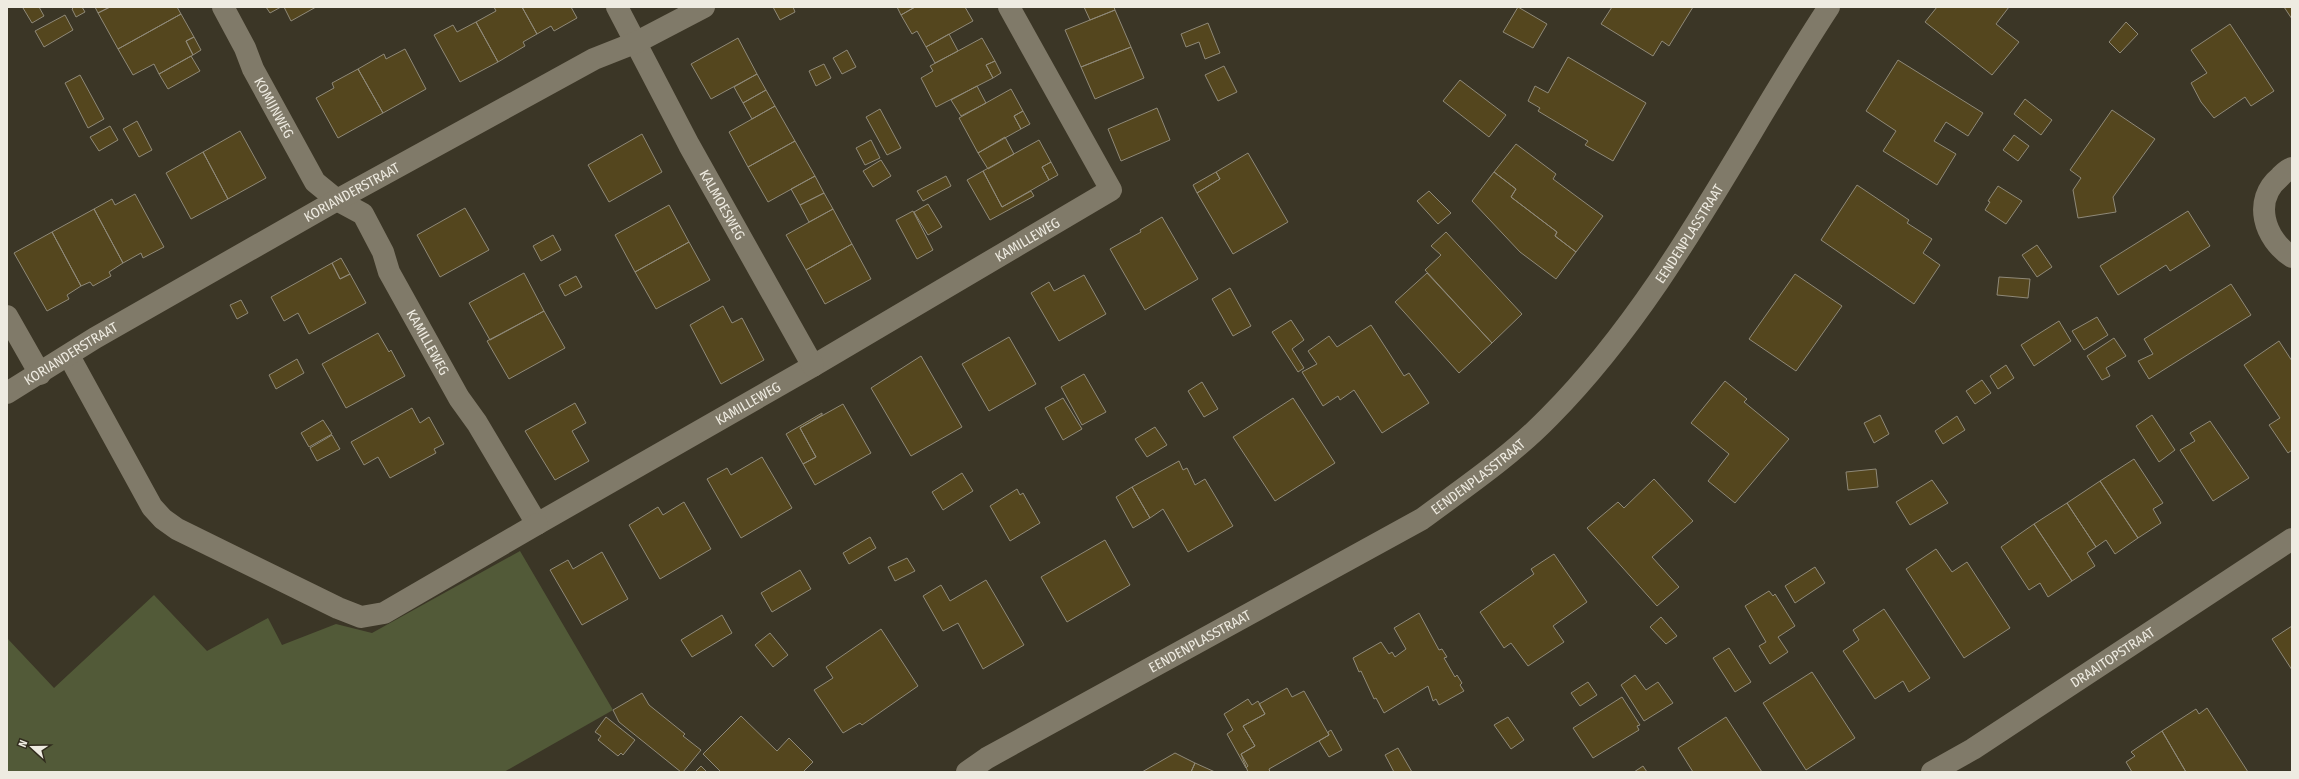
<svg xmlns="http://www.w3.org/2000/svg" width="2299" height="779" font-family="'Fira Sans Condensed',sans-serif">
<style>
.green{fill:#525a38}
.building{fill:#54461e;stroke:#8f8978}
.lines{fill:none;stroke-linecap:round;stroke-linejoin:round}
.street{stroke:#807a69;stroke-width:22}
.labels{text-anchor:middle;stroke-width:3;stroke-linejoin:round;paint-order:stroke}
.street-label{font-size:14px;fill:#eeebe1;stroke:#312c1d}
</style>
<rect width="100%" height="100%" fill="#3b3626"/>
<path class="green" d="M520,551L613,710L504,772H7V638L54,688L154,595L207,651L268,618L282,645L336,624L372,633Z"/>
<path class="building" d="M25,7H39L44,16L32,23L23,8Z
M74,7H82L85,12L76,17L72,9Z
M95,7H110L98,13Z
M110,7H177L181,14L118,49L98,13Z
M266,7H281L270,13Z
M284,7H316L291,21Z
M494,7H522L537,34L523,42L525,46L498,62L476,22L496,11Z
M522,7H571L577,18L554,31L551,26L537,34Z
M773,7H793L795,12L780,20Z
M897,7H915L901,15Z
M915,7H965L973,21L926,47L917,31L912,34L901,15Z
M1084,7H1114L1115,10L1090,20Z
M1518,7L1547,24L1533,48L1503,32Z
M1612,7H1693L1669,46L1662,41L1653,56L1601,24Z
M1937,7H2009L1996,24L2019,42L1992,75L1925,22Z
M2284,7H2292V19Z
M1115,10L1131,47L1081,67L1065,30Z
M181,14L194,37L186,41L193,55L159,74L154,64L133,75L118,49Z
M65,15L73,30L44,47L35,31Z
M476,22L498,62L460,82L434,35L453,25L457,32Z
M2126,22L2138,34L2120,53L2109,42Z
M1208,23L1220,53L1205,59L1199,42L1186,47L1181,34Z
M2230,24L2274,91L2251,106L2245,97L2214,118L2201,102L2191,83L2207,73L2191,50Z
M949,34L958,51L935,63L926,47Z
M194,37L201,50L193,55L186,41Z
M738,38L757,74L711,99L691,64Z
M982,38L995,61L986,65L993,78L936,107L921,78L933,71L930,66Z
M1131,47L1144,78L1095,99L1081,67Z
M405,49L426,89L383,113L358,69L384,54L386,59Z
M847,50L856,67L842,74L833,58Z
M191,56L200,71L168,89L159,74Z
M1568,57L1646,103L1613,161L1585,145L1588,141L1538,111L1540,108L1528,101L1535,86L1548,93Z
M1898,60L1983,113L1968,136L1946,122L1934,141L1956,154L1937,185L1883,151L1896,131L1866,111Z
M995,61L1001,73L993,78L986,65Z
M824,64L831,78L816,86L809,71Z
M1224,66L1237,92L1218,101L1205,75Z
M358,69L383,113L338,138L316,98L334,88L332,83Z
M757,74L766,90L743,103L734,87Z
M80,75L104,119L88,128L65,83Z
M1460,80L1506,115L1489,137L1443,101Z
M977,86L986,103L961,116L951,100Z
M1011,89L1023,111L1014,116L1021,129L978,153L959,118Z
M766,90L775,106L752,119L743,103Z
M2025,99L2052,120L2041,135L2014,114Z
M775,106L795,141L748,167L729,132Z
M1157,108L1170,140L1121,161L1108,129Z
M880,109L901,148L887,155L866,117Z
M2112,110L2155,139L2113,197L2116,212L2078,218L2073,190L2081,178L2070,170Z
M1023,111L1030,124L1021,129L1014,116Z
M137,121L152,150L139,157L123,129Z
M110,126L118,140L99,151L90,137Z
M240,131L266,178L228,199L203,152Z
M642,134L662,172L609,202L588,165Z
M2014,135L2029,146L2018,161L2003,150Z
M1005,137L1014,154L988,169L978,153Z
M871,140L880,158L865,165L856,148Z
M1039,140L1051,162L1042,167L1049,180L1002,207L983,171Z
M795,141L815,176L768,202L748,167Z
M1516,144L1556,174L1553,179L1603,216L1576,252L1555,236L1557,232L1511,197L1516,189L1494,172Z
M203,152L228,199L191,219L166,173Z
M1248,153L1288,222L1233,254L1197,193L1220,179L1216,172Z
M881,160L891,176L873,187L863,171Z
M1051,162L1058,175L1049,180L1042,167Z
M983,171L1002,207L1031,191L1034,196L990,220L967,180Z
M1216,172L1220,179L1197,193L1193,185Z
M1494,172L1516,189L1511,197L1557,232L1555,236L1576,252L1556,279L1520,252L1472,201Z
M815,176L824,193L800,205L791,189Z
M946,176L951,186L923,201L917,191Z
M1857,185L1909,220L1907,223L1932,239L1923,253L1940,265L1914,304L1821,240Z
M1998,186L2022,201L2006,224L1985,210L1990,202L1988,201Z
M1429,191L1451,213L1438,224L1417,201Z
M824,193L833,209L809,222L800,205Z
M135,194L164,247L143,258L141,253L123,263L94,209L112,199L115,205Z
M928,204L942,227L928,235L914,212Z
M669,205L689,242L635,272L615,235Z
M465,208L489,250L440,277L417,235Z
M94,209L123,263L109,272L111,276L93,286L90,282L81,286L52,232Z
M833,209L852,244L806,270L786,235Z
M913,211L933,250L917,259L896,220Z
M2188,211L2210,246L2170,271L2166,265L2118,295L2100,266Z
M1162,217L1198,279L1145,310L1110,249L1141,232L1140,230Z
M52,232L81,286L67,295L69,299L47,311L14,253Z
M1446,232L1522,314L1492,343L1425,270L1441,255L1431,246Z
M553,235L561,250L541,261L533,246Z
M689,242L710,280L656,309L635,272Z
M852,244L871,279L825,304L806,270Z
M2037,245L2052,267L2037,277L2022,255Z
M341,258L350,274L340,279L332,263Z
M332,263L340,279L350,274L366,303L309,334L298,313L284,321L271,297Z
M524,273L544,311L490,340L469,303Z
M1427,273L1492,343L1459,373L1395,302Z
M1795,274L1842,306L1796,371L1749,339Z
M1084,275L1106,314L1059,341L1031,293L1049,282L1054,291Z
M576,276L582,287L565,296L559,285Z
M1999,277L2030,279L2028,298L1997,295Z
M2231,284L2251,315L2149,379L2138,361L2153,354L2144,339Z
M1230,288L1251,326L1233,336L1212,299Z
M241,300L248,313L237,319L230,305Z
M723,306L732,323L742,318L764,360L721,384L690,325Z
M544,311L565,348L509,379L487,341Z
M2097,317L2108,335L2084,350L2072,331Z
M1291,320L1304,340L1292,349L1304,368L1298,372L1272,332Z
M2059,321L2071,341L2034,366L2021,345Z
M1371,325L1404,376L1409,373L1429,403L1382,433L1354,390L1340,400L1338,396L1323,406L1302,372L1317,364L1308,351L1329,336L1337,347Z
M378,333L389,352L391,350L405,376L346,408L322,364Z
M1009,337L1036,384L989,411L962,364Z
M2114,338L2126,356L2106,368L2110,376L2102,380L2087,356Z
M2279,341L2292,361V450L2288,453L2269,425L2280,418L2244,365Z
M921,356L962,427L911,456L871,388Z
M297,359L304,373L276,389L269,375Z
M2006,365L2014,378L1998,389L1990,376Z
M1084,374L1106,412L1082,425L1061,387Z
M1982,380L1991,393L1975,404L1966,391Z
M1725,381L1747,399L1744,402L1789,439L1735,503L1708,481L1729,454L1691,423Z
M1202,382L1218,409L1204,417L1188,391Z
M1063,398L1082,429L1063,440L1045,408Z
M1293,398L1335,463L1275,501L1233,437Z
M575,403L586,423L572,431L589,461L555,480L525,431Z
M843,404L871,453L815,485L803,464L816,457L800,428Z
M412,408L420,423L429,417L444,444L434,449L436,453L390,478L378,457L364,465L351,442Z
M822,413V415L800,428L816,457L803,464L786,434Z
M1880,415L1889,434L1874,443L1864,423Z
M2152,415L2175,450L2159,462L2136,426Z
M1957,416L1965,430L1943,444L1935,431Z
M323,420L332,434L309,447L301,433Z
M2210,421L2249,478L2213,501L2180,450L2195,441L2190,433Z
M1155,427L1167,445L1147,457L1135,439Z
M332,435L340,449L317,461L310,448Z
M762,457L792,508L741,538L707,479L727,468L731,475Z
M2134,459L2163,503L2153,509L2161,523L2138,538L2100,481Z
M1179,461L1183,470L1187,468L1195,485L1205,479L1233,526L1188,552L1163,509L1150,518L1132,487Z
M1876,469L1878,487L1848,490L1846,472Z
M962,473L973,491L943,510L932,492Z
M1654,479L1693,521L1652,557L1679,587L1657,606L1587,528L1618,502L1624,508Z
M1932,480L1948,503L1910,525L1896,502Z
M2100,481L2138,538L2115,554L2106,540L2096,547L2067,503Z
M1132,487L1150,518L1133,528L1116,497Z
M1017,489L1020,495L1023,493L1040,523L1010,541L990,506Z
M684,502L711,549L660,579L629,525L658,507L663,515Z
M2067,503L2096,547L2087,553L2095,566L2072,581L2034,524Z
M2034,524L2072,581L2048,597L2040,583L2029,590L2001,547Z
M870,537L876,548L849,564L843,553Z
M1105,540L1130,585L1067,622L1041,577Z
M1936,549L1952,572L1967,562L2010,628L1964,658L1906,569Z
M602,552L628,599L582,625L550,570L568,560L573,569Z
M1554,554L1587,602L1553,626L1564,642L1528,666L1511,643L1504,648L1480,612L1534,574L1531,569Z
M907,558L915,571L895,581L888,567Z
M1815,567L1825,583L1795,603L1785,586Z
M800,570L811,589L772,612L761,593Z
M986,580L1024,645L983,669L958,623L943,631L923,596L941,585L950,601Z
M1769,591L1773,596L1775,594L1795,626L1778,637L1788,652L1770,664L1759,646L1766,642L1745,606Z
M1884,609L1930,678L1909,692L1903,681L1875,699L1843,651L1859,640L1853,630Z
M1419,613L1439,650L1442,649L1447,657L1444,658L1455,677L1457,675L1462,683L1460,685L1464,691L1439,705L1436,699L1433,701L1428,686L1384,713L1376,698L1374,699L1361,671L1359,672L1353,658L1381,642L1389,654L1392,652L1395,657L1406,649L1394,628Z
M722,615L732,633L692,657L681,640Z
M1661,617L1677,636L1666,644L1650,627Z
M2292,626V670L2272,639Z
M881,629L918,686L862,725L860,723L843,733L814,690L833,678L826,667Z
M770,633L788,655L773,667L755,645Z
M1729,648L1751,682L1735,692L1713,658Z
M1812,672L1855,738L1806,770L1763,703Z
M1635,675L1646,690L1658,682L1673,703L1644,721L1621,685Z
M1588,682L1597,695L1580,706L1571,693Z
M1287,688L1292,697L1304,691L1329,735L1269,769L1270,772H1248L1241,754L1255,746L1243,726L1265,714L1259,704Z
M642,693L649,705L685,734L683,736L701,750L683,772H681L619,722L613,710Z
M1622,697L1640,725L1637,726L1639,730L1593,758L1573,728Z
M1248,699L1252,705L1258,701L1265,714L1243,726L1255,746L1241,754L1248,766L1246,768L1227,734L1233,730L1224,714Z
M2207,708L2248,772H2186L2162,731L2196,709L2199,714Z
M741,716L777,751L789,738L813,762L803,772H721L703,754Z
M606,717L635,740L623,755L621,753L618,756L598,740L601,736L595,732Z
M1508,717L1524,740L1511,749L1494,725Z
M1726,717L1762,772H1693L1678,748Z
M1331,730L1342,750L1329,757L1319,741L1329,735L1328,732Z
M2162,731L2186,772H2132L2126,762L2135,756L2131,752Z
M1398,748L1412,772H1394L1385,755Z
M1175,753L1195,763L1191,772H1142Z
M1195,763L1215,772H1191Z
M701,766L707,772H695Z
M1643,766L1647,772H1634Z"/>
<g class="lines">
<g class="street">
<path id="s1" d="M223,7L245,48L253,69L315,182L337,200L363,214L383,252L389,272L459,398L477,423L537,524L813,366L1111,190L1009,7"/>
<path id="s2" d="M617,7L689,145L813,366"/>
<path d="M2292,168C2287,169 2284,173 2280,177C2252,200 2264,239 2292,257"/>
<path d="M7,316L40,374"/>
<path d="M69,356L152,507L163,519L177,529L338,608L361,617L384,613L537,524"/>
<path id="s3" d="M7,393L95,338L337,200L594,59L637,42L704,7"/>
<path id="s4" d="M967,772L987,758L1422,519C1465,487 1511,456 1549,417C1666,299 1738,145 1829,7"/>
<path id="s5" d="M1932,772L1973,749L2292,539"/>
</g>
</g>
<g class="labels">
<g class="street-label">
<text dy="5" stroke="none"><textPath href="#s1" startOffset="113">KOMIJNWEG</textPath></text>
<text dy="5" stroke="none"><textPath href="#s3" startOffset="399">KORIANDERSTRAAT</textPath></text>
<text dy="5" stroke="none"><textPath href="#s2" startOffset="224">KALMOESWEG</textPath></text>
<text dy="5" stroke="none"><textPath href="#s4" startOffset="915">EENDENPLASSTRAAT</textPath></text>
<text dy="5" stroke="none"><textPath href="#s1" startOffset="1179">KAMILLEWEG</textPath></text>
<text dy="5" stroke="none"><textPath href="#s1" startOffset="400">KAMILLEWEG</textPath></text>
<text dy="5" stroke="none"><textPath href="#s3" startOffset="75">KORIANDERSTRAAT</textPath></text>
<text dy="5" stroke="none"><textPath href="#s1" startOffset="855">KAMILLEWEG</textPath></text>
<text dy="5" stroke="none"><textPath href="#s4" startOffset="591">EENDENPLASSTRAAT</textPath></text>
<text dy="5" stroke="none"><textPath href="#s4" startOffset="267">EENDENPLASSTRAAT</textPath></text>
<text dy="5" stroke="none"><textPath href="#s5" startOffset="214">DRAAITOPSTRAAT</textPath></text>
</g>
</g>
<rect width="2299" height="779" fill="none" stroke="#eeebe1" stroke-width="16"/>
<g transform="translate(32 747) rotate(291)" stroke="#312c1d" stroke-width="3" paint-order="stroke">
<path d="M0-3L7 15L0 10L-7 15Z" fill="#eeebe1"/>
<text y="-6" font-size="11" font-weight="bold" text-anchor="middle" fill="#eeebe1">N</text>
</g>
</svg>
